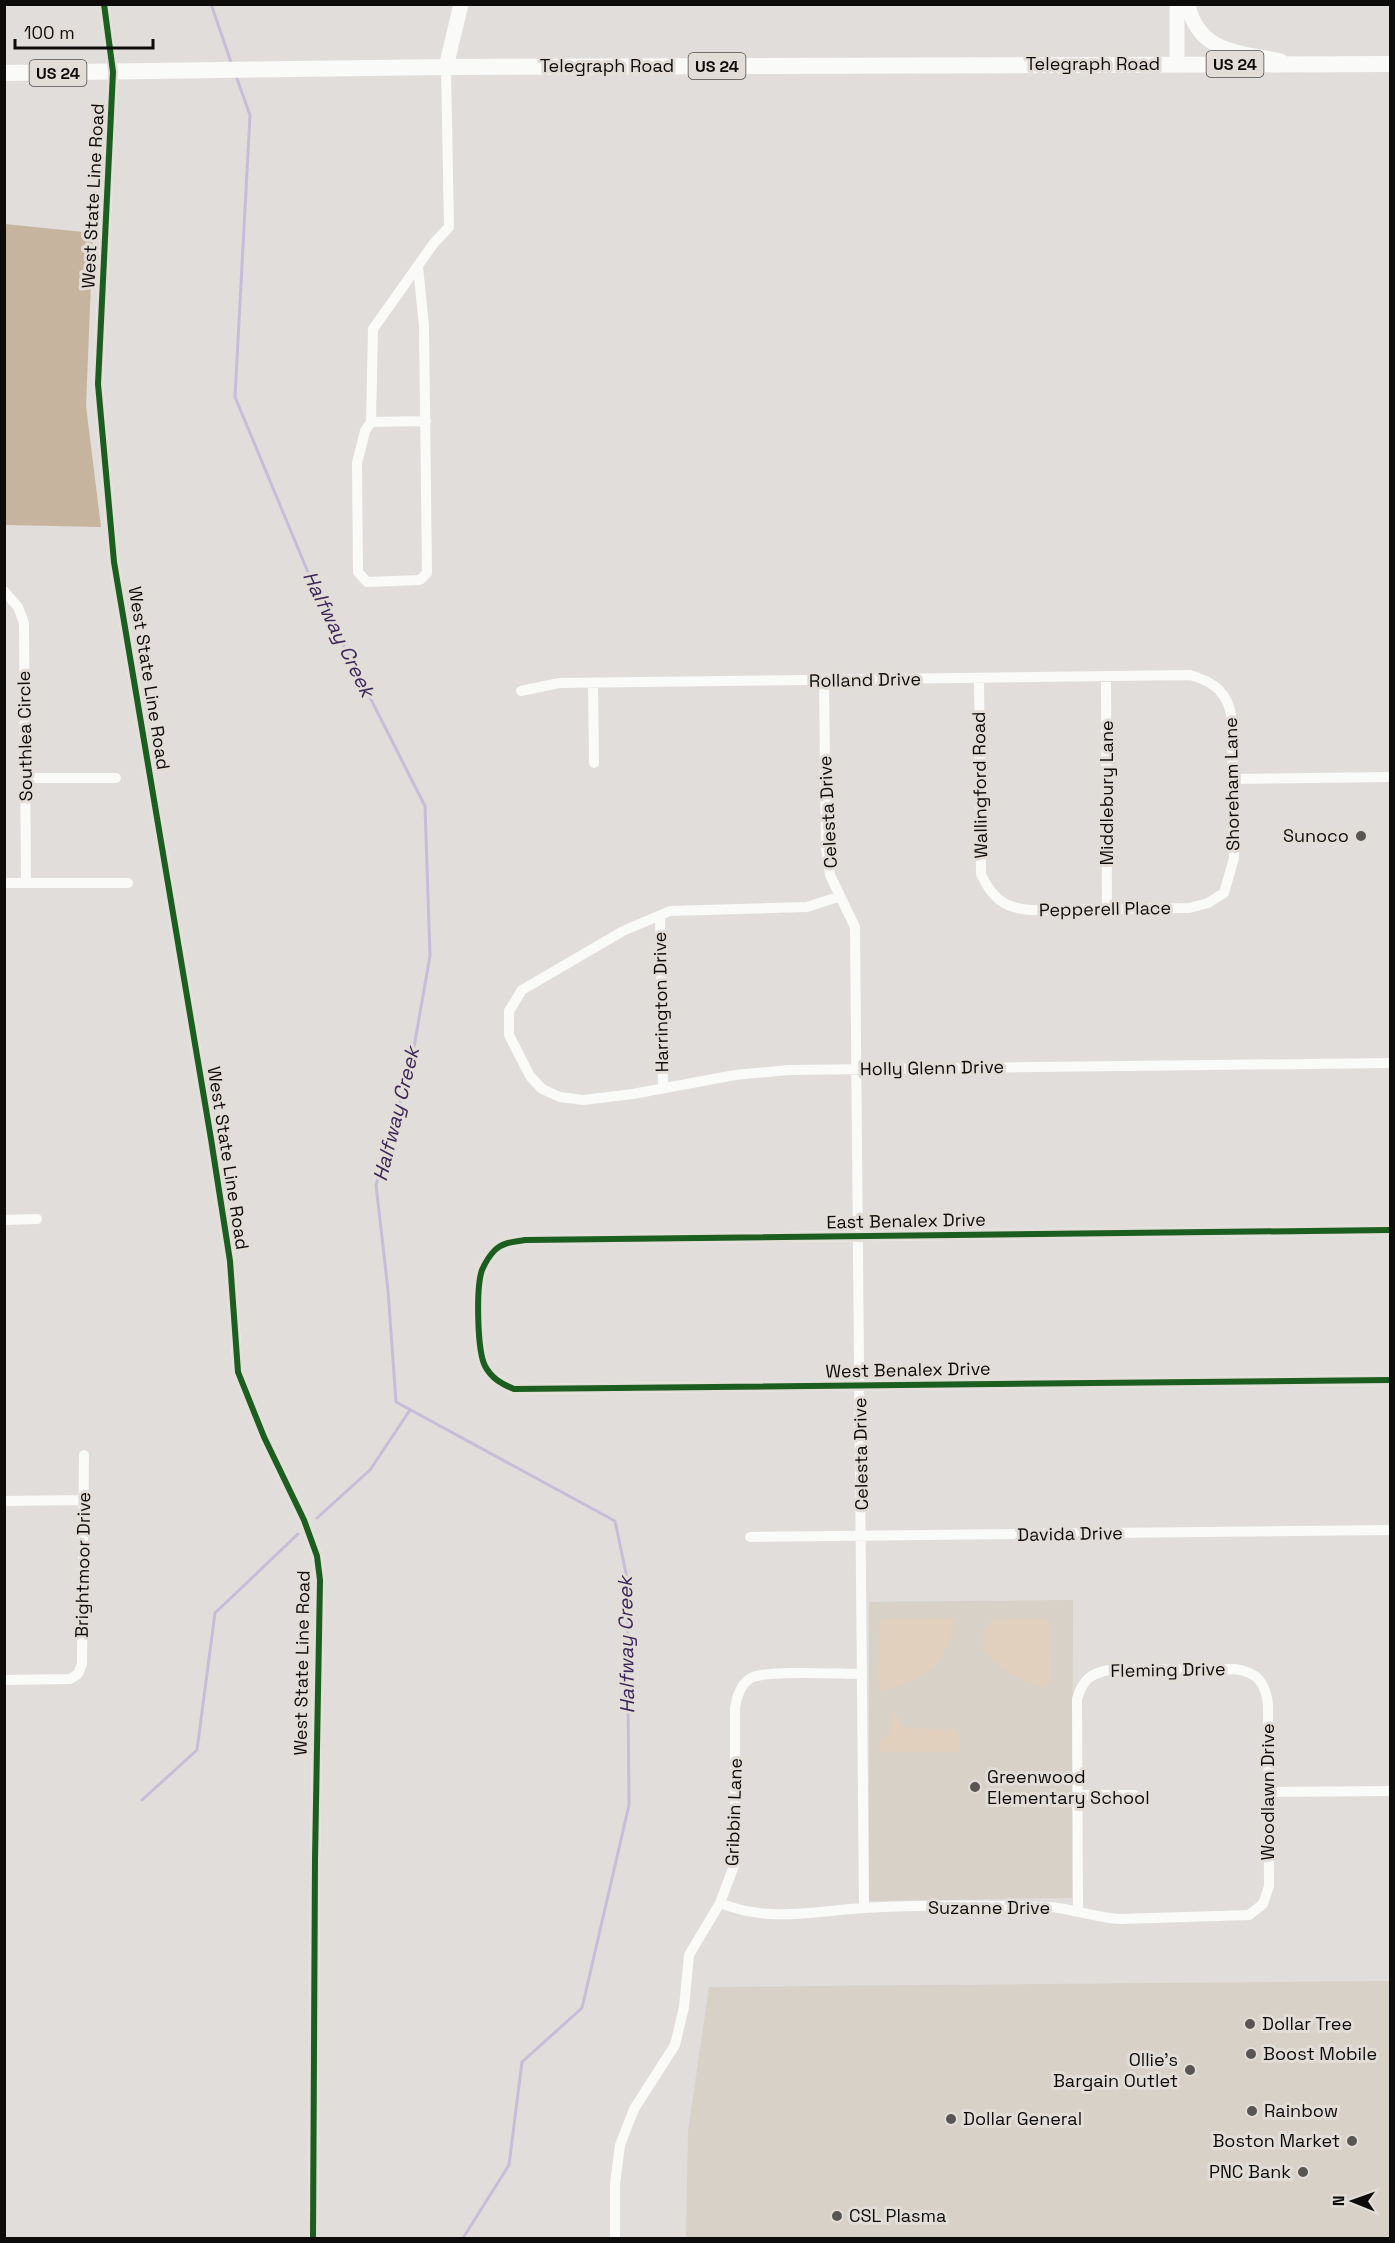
<svg xmlns="http://www.w3.org/2000/svg" width="1395" height="2243" font-family="'Space Grotesk',sans-serif">
<style>
.built{fill:#d7d1c8}
.green{fill:#e1d0bd}
.forest{fill:#c6b49f}
.lines{fill:none;stroke-linecap:round;stroke-linejoin:round}
.stream{stroke:#c8bdd9;stroke-width:3}
.street{stroke:#fafaf9;stroke-width:10}
.secondary{stroke:#fafaf9;stroke-width:15}
.primary{stroke:#fafaf9;stroke-width:16}
.cycleway-casing{stroke:#e3ddd7;stroke-width:10}
.cycleway{stroke:#1b5e20;stroke-width:6}
.poi-dot{fill:#585553;stroke:#e3ddd7;stroke-width:2}
.labels{text-anchor:middle;stroke-width:6;stroke-linejoin:round;paint-order:stroke}
.shield{fill:#e3ddd7;stroke:#4e4b48;stroke-width:1.5}
.shield-label{font-size:16px;font-weight:bold;fill:#0e0c0a}
.street-label{font-size:18px;fill:#0e0c0a;stroke:#e3ddd7}
.poi-label{font-size:18px;fill:#0e0c0a;stroke:#e3ddd7;text-anchor:start}
.water-label{font-size:20px;font-style:italic;fill:#3d265b;stroke:#e3ddd7}
</style>
<rect width="100%" height="100%" fill="#e0ddda"/>
<path class="built" d="M1073,1600L1072,1898L869,1901V1602Z
M1390,1981V2238H686L688,2131L709,1987Z"/>
<path class="green" d="M954,1618C948,1665 925,1680 881,1691L878,1678L879,1626L883,1619Z
M1046,1618L1049,1624L1050,1680L1046,1688C1020,1681 1000,1670 983,1650V1631L992,1620Z
M893,1710L904,1728L954,1729L959,1736V1752H880L879,1738L889,1736Z"/>
<path class="forest" d="M5,224L93,233L86,406L101,527L5,525Z"/>
<g class="lines">
<path class="stream" d="M211,4L232,65
M236,76L250,115L235,397L315,589L425,806L430,956L411,1064L376,1185L388,1290L396,1402L615,1521L627,1578L629,1805L582,2008L522,2062L509,2165L463,2238
M317,1518L370,1470L410,1410
M142,1800L197,1750L215,1613L298,1534"/>
<path class="street" d="M104,4L113,72L98,384L114,562L211,1139L230,1261L238,1372L264,1437L304,1520L317,1556L320,1580L315,1859L313,2238
M418,267L424,326L427,573L420,580L367,582L358,572L357,463L365,431L371,422L373,329L434,243L449,227L446,67
M371,422L426,421
M4,591L18,607L24,623L26,883
M1106,677L1107,909
M824,681L826,848L830,875L855,927L864,1908
M593,683L594,763
M521,691L559,683L1190,675C1215,682 1228,693 1232,719L1234,858L1224,893L1208,903L1189,908L1030,910C1004,908 992,898 981,874L979,678
M25,778H116
M1234,779L1390,777
M4,883H128
M838,897L807,907L670,911L623,931L522,990L509,1011V1035L530,1076L542,1089L560,1097L583,1100L633,1094L735,1075L789,1070L1390,1063
M660,916L663,1088
M4,1220L37,1219
M1390,1230L525,1240C514,1242 503,1242 495,1250C490,1255 485,1263 482,1270C476,1287 477,1350 485,1366C492,1379 502,1384 514,1389L1390,1380
M4,1501L85,1500
M750,1537L1390,1530
M4,1680L70,1679L78,1674L82,1664L84,1455
M1268,1792L1390,1791
M1078,1795H1135
M720,1903C768,1923 814,1911 864,1908C925,1905 987,1905 1048,1907C1072,1908 1095,1918 1120,1919L1249,1915L1263,1904L1269,1886L1268,1704C1265,1682 1257,1672 1235,1669L1109,1670C1089,1674 1083,1680 1077,1699L1078,1912
M615,2238V2184L620,2145L634,2109L675,2045L684,2007L689,1955L720,1903L735,1863V1708C737,1696 741,1682 753,1677C771,1670 840,1674 862,1674"/>
<path class="secondary" d="M1188,4C1198,54 1241,52 1281,61
M1177,64V4
M446,67L461,4"/>
<path class="primary" d="M4,73L446,67L1390,64"/>
<g class="cycleway-casing">
<path id="cycleway" d="M104,4L113,72L98,384L114,562L211,1139L230,1261L238,1372L264,1437L304,1520L317,1556L320,1580L315,1859L313,2238
M1390,1230L525,1240C514,1242 503,1242 495,1250C490,1255 485,1263 482,1270C476,1287 477,1350 485,1366C492,1379 502,1384 514,1389L1390,1380"/>
</g>
<use href="#cycleway" class="cycleway"/>
</g>
<g class="poi-dot">
<circle cx="1361" cy="836" r="6"/>
<circle cx="975" cy="1787" r="6"/>
<circle cx="1250" cy="2024" r="6"/>
<circle cx="1251" cy="2054" r="6"/>
<circle cx="1190" cy="2070" r="6"/>
<circle cx="1252" cy="2111" r="6"/>
<circle cx="951" cy="2119" r="6"/>
<circle cx="1352" cy="2141" r="6"/>
<circle cx="1303" cy="2172" r="6"/>
<circle cx="837" cy="2216" r="6"/>
</g>
<g class="labels">
<g class="shield">
<rect x="1206.5" y="51" width="57" height="26" rx="4.5"/>
<rect x="688.5" y="53" width="57" height="26" rx="4.5"/>
<rect x="29.5" y="60" width="57" height="26" rx="4.5"/>
</g>
<g class="shield-label">
<text x="1235" y="70">US 24</text>
<text x="717" y="72">US 24</text>
<text x="58" y="79">US 24</text>
</g>
<g class="street-label">
<text x="1093" y="70">Telegraph Road</text>
<text x="607" y="72">Telegraph Road</text>
<text transform="translate(93 196) rotate(-87)" y="6">West State Line Road</text>
<text transform="translate(149 678) rotate(81)" y="6">West State Line Road</text>
<text transform="translate(865 680) rotate(-1)" y="6">Rolland Drive</text>
<text transform="translate(25 736) rotate(-91)" y="6">Southlea Circle</text>
<text transform="translate(1232 784) rotate(-91)" y="6">Shoreham Lane</text>
<text transform="translate(980 785) rotate(-91)" y="6">Wallingford Road</text>
<text transform="translate(1107 793) rotate(-90)" y="6">Middlebury Lane</text>
<text transform="translate(828 812) rotate(-93)" y="6">Celesta Drive</text>
<text transform="translate(1105 909) rotate(-1)" y="6">Pepperell Place</text>
<text transform="translate(661 1002) rotate(-91)" y="6">Harrington Drive</text>
<text transform="translate(932 1068) rotate(-1)" y="6">Holly Glenn Drive</text>
<text transform="translate(228 1158) rotate(81)" y="6">West State Line Road</text>
<text transform="translate(906 1221) rotate(-1)" y="6">East Benalex Drive</text>
<text transform="translate(908 1370) rotate(-1)" y="6">West Benalex Drive</text>
<text transform="translate(861 1454) rotate(-91)" y="6">Celesta Drive</text>
<text transform="translate(1070 1534) rotate(-1)" y="6">Davida Drive</text>
<text transform="translate(83 1565) rotate(-89)" y="6">Brightmoor Drive</text>
<text transform="translate(302 1663) rotate(-89)" y="6">West State Line Road</text>
<text transform="translate(1168 1670) rotate(-1)" y="6">Fleming Drive</text>
<text transform="translate(1268 1792) rotate(-90)" y="6">Woodlawn Drive</text>
<text transform="translate(734 1812) rotate(-88)" y="6">Gribbin Lane</text>
<text x="989" y="1914">Suzanne Drive</text>
</g>
<g class="poi-label">
<text x="1349" y="842" text-anchor="end">Sunoco</text>
<text x="987" y="1783">Greenwood<tspan x="987" dy="21">Elementary School</tspan></text>
<text x="1262" y="2030">Dollar Tree</text>
<text x="1263" y="2060">Boost Mobile</text>
<text x="1178" y="2066" text-anchor="end">Ollie's<tspan x="1178" dy="21">Bargain Outlet</tspan></text>
<text x="1264" y="2117">Rainbow</text>
<text x="963" y="2125">Dollar General</text>
<text x="1340" y="2147" text-anchor="end">Boston Market</text>
<text x="1291" y="2178" text-anchor="end">PNC Bank</text>
<text x="849" y="2222">CSL Plasma</text>
</g>
<g class="water-label">
<text transform="translate(339 634) rotate(64)" y="7">Halfway Creek</text>
<text transform="translate(396 1114) rotate(-76)" y="7">Halfway Creek</text>
<text transform="translate(626 1645) rotate(-91)" y="7">Halfway Creek</text>
</g>
</g>
<rect width="1395" height="2243" fill="none" stroke="#0e0c0a" stroke-width="12"/>
<g transform="translate(1353 2201) rotate(271)" stroke="#e3ddd7" stroke-width="4.5" paint-order="stroke">
<path d="M0-4.5L10 22L0 15L-10 22Z" fill="#0e0c0a"/>
<text y="-9" font-size="16" font-weight="bold" text-anchor="middle" fill="#0e0c0a">N</text>
</g>
<path d="M15 39v9h138v-9" fill="none" stroke="#0e0c0a" stroke-width="3"/>
<text x="24" y="39" font-size="18" fill="#0e0c0a" stroke="#e3ddd7" stroke-width="4.5" paint-order="stroke">100 m</text>
</svg>
